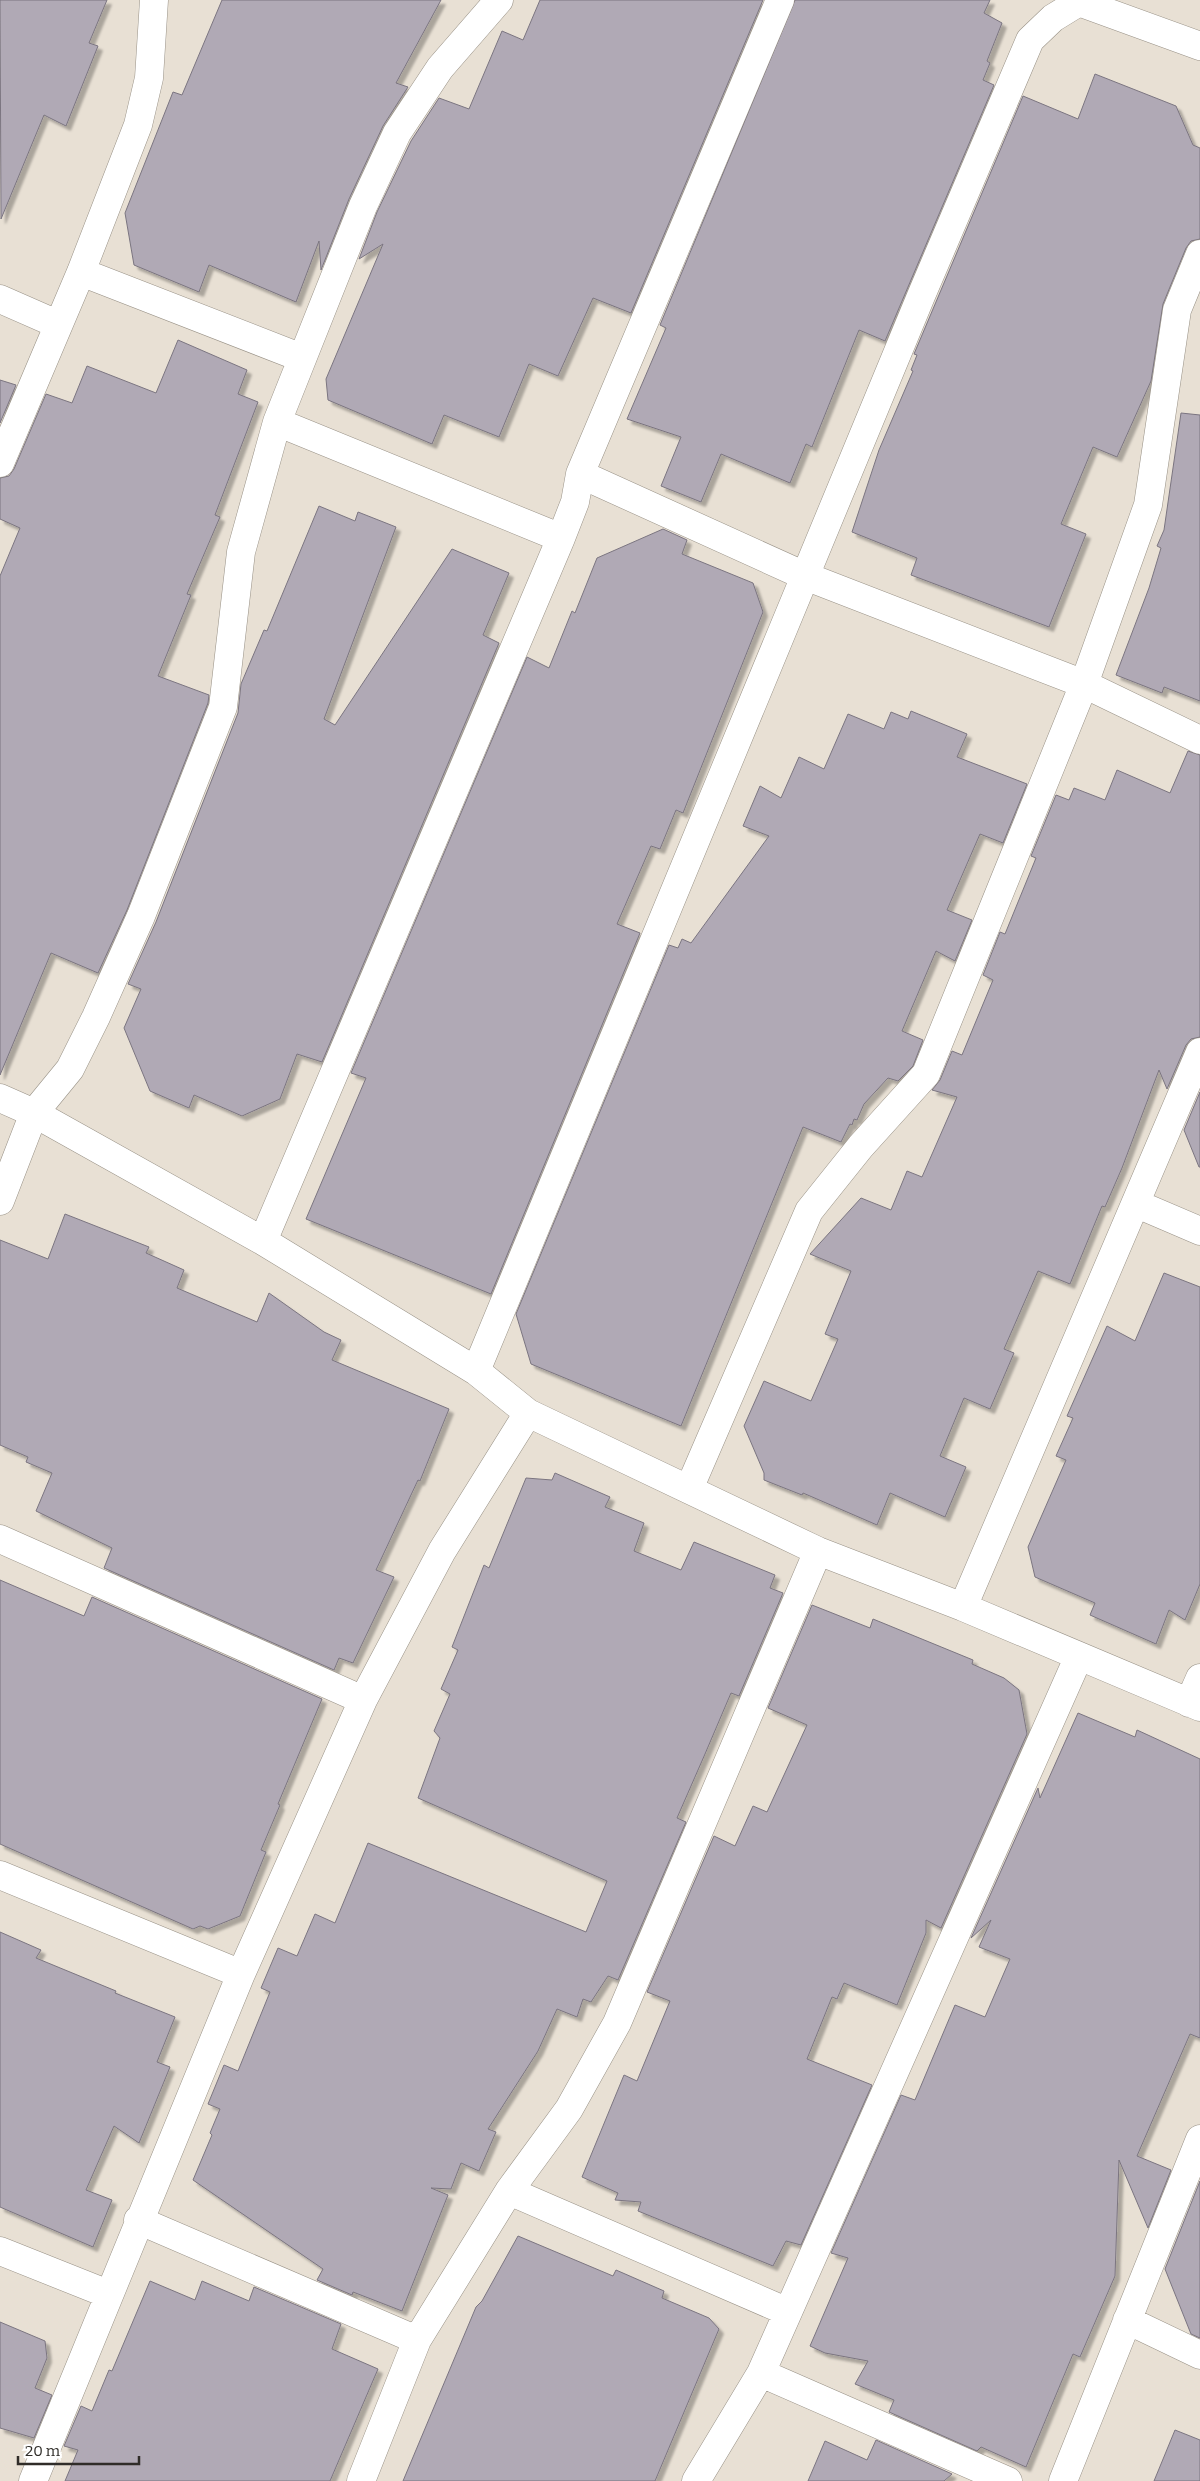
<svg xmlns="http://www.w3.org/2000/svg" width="1200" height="2481" font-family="Bitter,serif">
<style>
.building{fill:#b0a9b5;stroke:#7b7580;filter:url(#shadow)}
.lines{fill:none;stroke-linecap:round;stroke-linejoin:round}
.minor-casing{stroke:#999287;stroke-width:29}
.minor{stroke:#fff;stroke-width:28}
</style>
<defs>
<filter id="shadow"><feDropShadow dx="4.5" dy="4.5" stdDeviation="1" flood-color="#0004"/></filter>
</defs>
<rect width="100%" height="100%" fill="#e8e0d4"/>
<path class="building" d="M0,0H107L89,43L98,46L66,126L44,115L1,219Z
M222,0H441L396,83L408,87L383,126L349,199L321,270L319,241L296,302L209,265L199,292L134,265L125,213L173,92L182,95Z
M540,0H763L631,313L593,298L558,376L529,364L499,437L444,415L432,444L328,400L326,379L383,244L359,259L377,212L411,141L439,98L469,109L502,31L523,40Z
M795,0H990L984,13L1002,23L987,61L990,63L983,80L994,85L885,341L859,330L812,447L806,444L790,483L721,454L701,502L661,486L681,437L627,419L666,328L660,325Z
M1095,74L1176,106L1193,145L1200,148V239L1191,241L1186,248L1163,304L1151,381L1117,457L1093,447L1061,524L1086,534L1049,627L911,575L917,558L852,532L879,450L913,371L911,370L917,355L914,354L1023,96L1078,119Z
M178,340L247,370L238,394L258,402L215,515L220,517L187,594L191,595L158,676L209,695L208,703L127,910L98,973L51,953L0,1075V576L20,528L0,519V478L9,476L14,469L46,394L72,403L87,366L156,393Z
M0,380L16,385L0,423Z
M1181,413L1200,415V701L1164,687L1162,693L1116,675L1149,588L1161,548L1157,546L1164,530Z
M319,506L355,521L358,512L396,527L324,719L335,725L452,549L509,573L483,635L499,643L322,1062L297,1054L280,1099L242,1116L194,1095L189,1108L150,1091L124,1028L141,989L128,984L156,922L238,713L241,684L264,630L267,631Z
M663,529L687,540L682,554L753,583L763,612L683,813L676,810L660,849L651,846L617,924L640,933L491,1294L306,1219L366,1078L351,1073L527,657L549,668L572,611L575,613L597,558Z
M911,711L967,734L957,757L1027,784L1003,843L980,834L947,910L972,920L955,961L936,951L902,1031L923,1040L913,1066L898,1081L888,1078L864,1104L857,1120L854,1119L852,1125L850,1124L841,1142L803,1127L681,1426L531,1364L516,1314L669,945L678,948L682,939L691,943L769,836L743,826L760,786L781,798L799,757L824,769L848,714L884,729L891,712L908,719Z
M1188,751L1200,755V1037L1191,1039L1186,1045L1167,1089L1159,1070L1122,1168L1105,1207L1102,1206L1070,1284L1038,1271L1004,1349L1014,1353L990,1409L964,1398L940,1456L966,1467L945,1517L890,1493L877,1525L803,1493L802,1495L764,1480V1473L744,1426L764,1381L811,1401L838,1339L825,1334L851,1271L810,1254L861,1198L891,1210L907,1171L922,1177L957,1097L932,1090L940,1080L952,1051L962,1055L993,980L983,975L1000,932L1005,934L1036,858L1031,856L1056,795L1069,800L1074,788L1105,800L1117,770L1170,793Z
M1200,1092V1167H1199L1184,1130Z
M65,1214L149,1247L146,1253L184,1270L177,1288L257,1322L269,1293L324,1332L341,1340L332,1360L449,1409L420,1481L418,1480L376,1570L394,1577L353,1663L339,1658L334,1670L104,1568L112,1548L36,1511L52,1473L26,1462L28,1457L0,1445V1240L48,1259Z
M1164,1273L1200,1287V1584L1185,1620L1169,1610L1156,1644L1090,1615L1095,1603L1035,1577L1028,1547L1066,1460L1056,1456L1073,1418L1067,1416L1107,1326L1135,1341Z
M555,1473L610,1497L605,1507L644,1523L634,1551L681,1570L694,1542L775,1575L770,1588L783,1593L739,1696L731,1693L705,1754L677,1818L686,1822L618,1980L608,1976L591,2002L583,1999L577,2017L557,2009L538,2051L488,2129L496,2132L479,2171L461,2163L451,2189L431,2188L448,2195L402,2311L353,2292L352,2295L317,2280L323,2269L193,2180L212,2135L210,2133L220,2109L208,2104L224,2065L238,2071L270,1992L261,1988L278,1948L297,1956L315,1914L335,1923L368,1843L586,1932L607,1881L418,1798L440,1738L434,1731L450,1694L441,1689L458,1650L452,1647L484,1565L489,1568L526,1478L552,1480Z
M0,1580L84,1616L92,1597L322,1699L278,1804L280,1805L261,1850L266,1852L240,1916L208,1929L200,1926L193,1929L0,1844Z
M812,1605L870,1628L873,1619L973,1660L972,1664L1004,1678L1019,1690L1027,1734L941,1928L926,1920V1933L897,2005L844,1983L837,1999L832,1997L807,2059L872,2085L801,2245L786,2241L773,2266L638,2211L641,2202L615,2200L618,2193L582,2177L624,2075L637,2081L670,2001L647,1992L714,1836L735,1846L753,1806L767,1812L807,1725L768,1708Z
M1078,1713L1135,1737L1137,1730L1200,1759V2038L1190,2034L1137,2156L1171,2170L1148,2228L1119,2160L1115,2276L1080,2357L1073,2354L1026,2467L981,2447L977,2451L889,2412L894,2400L855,2384L868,2361L825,2353L810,2346L848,2258L831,2253L901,2095L915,2100L955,2005L985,2017L1010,1959L979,1947L991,1920L971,1938L1038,1788L1040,1798Z
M0,1932L41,1950L36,1958L116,1991L115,1993L175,2017L157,2062L170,2067L139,2143L114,2126L86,2190L112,2200L93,2247L0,2207Z
M1200,2181V2338L1191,2334L1165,2269Z
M518,2236L613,2276L616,2270L664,2291L662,2298L709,2318L719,2329L655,2481H403L476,2307L482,2301Z
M150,2281L195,2300L202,2281L249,2301L254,2287L341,2324L332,2349L378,2369L330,2481H65L78,2450L64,2446L81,2406L92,2411L109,2370L112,2371Z
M0,2322L45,2341L47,2358L35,2388L52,2395L34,2438L0,2428Z
M1175,2430L1200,2440V2481H1154Z
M876,2440L952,2474L944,2481H808L825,2441L867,2460Z"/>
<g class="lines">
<g class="minor-casing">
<path id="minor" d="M81,272L302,358
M0,299L57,324
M277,422L561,538
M0,463L81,272L138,125L149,78L154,0
M580,474L805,576L1084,684L1200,740
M0,1098L34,1113L263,1241L476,1371L528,1413L818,1551L963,1607L1200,1707
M0,1201L34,1113L70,1069L96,1017L141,916L223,707L241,552L277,422L363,206L397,133L440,68L499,0
M1137,1204L1200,1231
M263,1241L561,538L575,502L580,474L780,0
M476,1371L921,296L1030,40L1053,18L1079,2L1200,46
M689,1489L809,1211L861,1146L926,1074L1084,684L1148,505L1177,310L1200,254
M0,1539L363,1700
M963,1607L1200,1052
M1189,1703L1200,1678
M0,1875L241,1974
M509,2191L788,2312
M138,2220L417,2340
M0,2251L108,2294
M1127,2320L1200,2355
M761,2373L1008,2481
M33,2481L241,1974L363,1700L442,1551L528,1413
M361,2481L417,2340L509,2191L569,2109L617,2023L818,1551
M696,2481L761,2373L1079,1656
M1063,2481L1200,2139"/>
</g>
<use href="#minor" class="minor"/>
</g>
<path d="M18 2456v8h121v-8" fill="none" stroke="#302d29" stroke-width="2.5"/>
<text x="25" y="2456" font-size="15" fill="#302d29" stroke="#ffffff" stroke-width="4" paint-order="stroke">20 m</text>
</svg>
